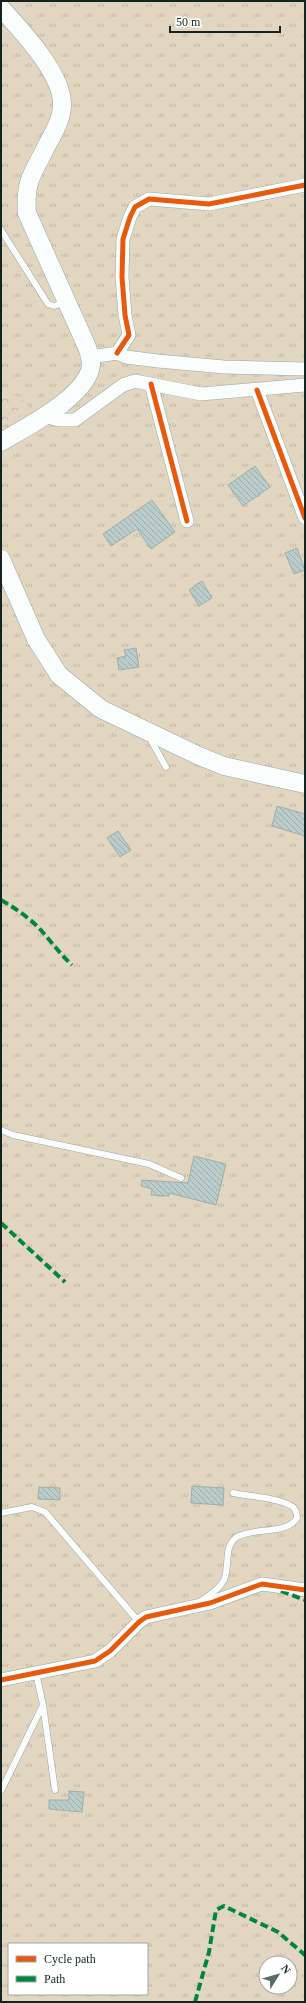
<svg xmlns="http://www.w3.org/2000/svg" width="306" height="2003" font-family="Georgia,serif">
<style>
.grass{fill:url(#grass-tufts);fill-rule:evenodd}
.forest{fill:url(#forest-crowns)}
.building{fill:url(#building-back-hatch);stroke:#9dafac}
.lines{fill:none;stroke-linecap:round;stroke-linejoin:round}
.service-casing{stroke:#97a8a6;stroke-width:7}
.minor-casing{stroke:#97a8a6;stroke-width:14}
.secondary-casing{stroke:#97a8a6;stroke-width:19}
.service{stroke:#f9fdfc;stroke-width:6}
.minor{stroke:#f9fdfc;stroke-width:13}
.secondary{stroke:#f9fdfc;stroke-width:18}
.quiet{stroke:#00873e;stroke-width:4;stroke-dasharray:8 4;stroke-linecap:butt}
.cycleway-casing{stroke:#fff;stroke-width:8}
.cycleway{stroke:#e8590c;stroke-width:5}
</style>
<defs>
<pattern id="grass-tufts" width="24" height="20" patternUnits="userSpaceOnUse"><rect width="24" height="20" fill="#e3d6c1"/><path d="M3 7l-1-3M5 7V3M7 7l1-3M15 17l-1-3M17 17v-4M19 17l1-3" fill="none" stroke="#c2b7a6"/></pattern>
<pattern id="forest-crowns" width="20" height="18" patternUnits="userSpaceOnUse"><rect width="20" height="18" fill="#e3d6c1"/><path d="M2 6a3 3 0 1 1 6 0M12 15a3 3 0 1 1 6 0" fill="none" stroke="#c2b7a6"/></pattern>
<pattern id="building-back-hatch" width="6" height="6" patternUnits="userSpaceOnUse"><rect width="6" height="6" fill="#b9ccc9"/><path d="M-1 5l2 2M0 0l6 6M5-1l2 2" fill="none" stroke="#9eafac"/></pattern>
</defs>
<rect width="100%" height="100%" fill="#d8efec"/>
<path class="grass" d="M1,1H305V2002H1ZM9,1944H147V1994H9ZM266,1963H290V1987H266Z"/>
<path class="forest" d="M1,392L20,397L31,409L1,426Z"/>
<path class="building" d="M255,466L270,487L243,506L228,485Z
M152,500L175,532L151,549L137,529L111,546L103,534Z
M297,548L305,570L294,574L285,553Z
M202,581L212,598L199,606L189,590Z
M136,648L139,667L119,670L117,658L126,656L124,650Z
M277,806L305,814V836L272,826Z
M118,831L131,850L120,857L107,838Z
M194,1156L226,1164L216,1205L169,1193V1196L151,1195L152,1189L141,1186L142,1180L188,1183Z
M192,1486L224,1488L223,1505L191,1503Z
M39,1487L60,1488V1500L38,1499Z
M69,1791L84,1792L82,1812L49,1809V1800H69Z"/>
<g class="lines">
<g class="service-casing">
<path id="service" d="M1,230L48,304L54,306L66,302
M149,737L166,767
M1,1130L13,1135L149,1164L181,1178
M1,1513L32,1507L45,1512L139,1622
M201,1601C209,1595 219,1590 224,1580C230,1567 223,1546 237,1537C253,1527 287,1535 297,1518C297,1514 296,1510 293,1507C282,1498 247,1496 233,1493
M36,1673L43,1705L55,1790
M1,1791L43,1705"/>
</g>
<g class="minor-casing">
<path id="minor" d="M117,353L129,335L125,315L122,277L123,239L130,217L135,207L149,199L209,204L305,185
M90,357L117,353L126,357L158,361L224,367L305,369
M151,384L187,521
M257,390L305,518
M43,416L59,420H75L123,385L135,381L201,394L305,385
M1,1680L95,1661L110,1651L139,1622L146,1617L210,1603L262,1584L305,1590"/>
</g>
<g class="secondary-casing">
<path id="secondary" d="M1,8C21,30 63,74 62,105C62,122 50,138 43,153C30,177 25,185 27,213L87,347C89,353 91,359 91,365C88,396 26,427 1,442
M1,559L36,639L59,675L101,709L197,755L224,766L305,784"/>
</g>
<use href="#service" class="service"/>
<use href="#minor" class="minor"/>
<use href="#secondary" class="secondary"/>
<path class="quiet" d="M1,900C15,908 28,917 39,928C50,940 60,954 72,965
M1,1223L65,1282
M281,1591L305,1600
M195,2002L209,1952L216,1910L224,1906L278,1932L305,1955"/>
<g class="cycleway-casing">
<path id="cycleway" d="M117,353L129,335L125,315L122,277L123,239L130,217L135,207L149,199L209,204L305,185
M151,384L187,521
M257,390L305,518
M1,1680L95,1661L110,1651L139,1622L146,1617L210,1603L262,1584L305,1590"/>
</g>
<use href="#cycleway" class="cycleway"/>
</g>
<rect width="306" height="2003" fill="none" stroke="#132322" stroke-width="4"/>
<rect x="8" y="1943" width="140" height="52" fill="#ffffff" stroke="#a1a7a7"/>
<rect x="16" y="1956" width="20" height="6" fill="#e8590c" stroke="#a1a7a7"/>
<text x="44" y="1963" font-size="12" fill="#132322">Cycle path</text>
<rect x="16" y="1976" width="20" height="6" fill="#00873e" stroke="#a1a7a7"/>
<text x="44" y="1983" font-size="12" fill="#132322">Path</text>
<g transform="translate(278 1975) rotate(53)"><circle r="19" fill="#ffffff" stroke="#a1a7a7"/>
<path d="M0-3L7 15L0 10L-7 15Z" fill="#586a69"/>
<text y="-6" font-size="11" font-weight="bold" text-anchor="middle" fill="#132322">N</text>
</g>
<path d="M170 26v6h110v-6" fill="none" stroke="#132322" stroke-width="2"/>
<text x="176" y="26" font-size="12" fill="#132322" stroke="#ffffff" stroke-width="3" paint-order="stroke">50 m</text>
</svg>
